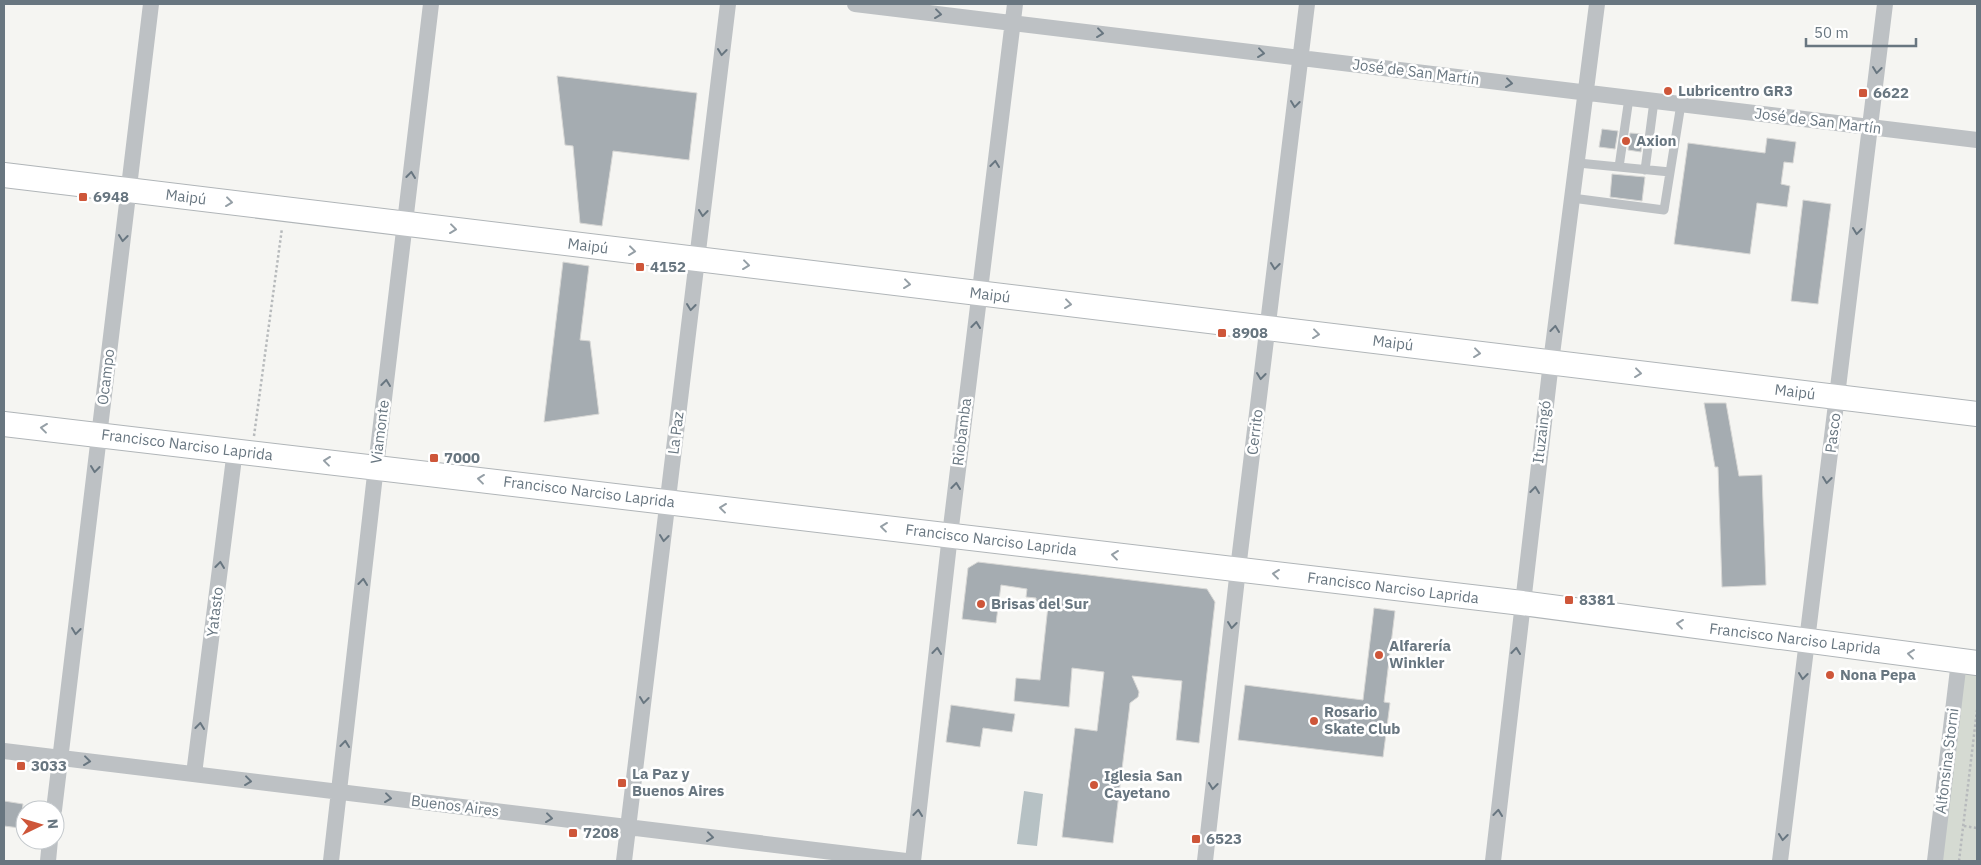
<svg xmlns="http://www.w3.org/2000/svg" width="1981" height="865" font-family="'IBM Plex Sans',sans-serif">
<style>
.green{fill:#d5dad2}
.water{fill:#b6c1c4}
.building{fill:#a5acb1;stroke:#d7d7d5}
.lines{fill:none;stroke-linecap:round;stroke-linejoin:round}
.secondary-casing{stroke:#b0b5b8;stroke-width:26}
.path{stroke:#b7babc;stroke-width:2.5;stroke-dasharray:2.5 2.5;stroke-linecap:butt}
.lane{stroke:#bdc1c4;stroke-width:9}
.street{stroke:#bdc1c4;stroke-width:16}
.secondary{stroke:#fff;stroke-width:24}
.oneway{stroke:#687680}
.oneway2{stroke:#959fa6}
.poi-dot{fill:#ce5639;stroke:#fff;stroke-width:2}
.labels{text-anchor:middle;stroke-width:5;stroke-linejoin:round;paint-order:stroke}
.street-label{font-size:15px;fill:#687680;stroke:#fff}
.poi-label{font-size:15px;font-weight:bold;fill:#687680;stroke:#fff;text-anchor:start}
</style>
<rect width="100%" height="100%" fill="#f5f5f2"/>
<path class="green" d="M1959,661L1977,663V861H1935Z"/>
<path class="water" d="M1024,791L1043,794L1037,846L1017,844Z"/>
<path class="building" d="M557,76L697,93L689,160L613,151L602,226L580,223L573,146L565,145Z
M1602,129L1618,131L1615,149L1599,147Z
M1630,133L1643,134L1641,152L1628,150Z
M1767,138L1796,142L1793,163L1784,162L1781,184L1790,186L1787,207L1757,203L1750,254L1674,244L1688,143L1765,153Z
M1612,174L1645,177L1642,201L1610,197Z
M1803,200L1831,204L1818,304L1791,301Z
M563,262L589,266L580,340L590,341L599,414L544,422Z
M1704,403H1726L1739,476L1762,475L1766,585L1722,587L1718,467H1715Z
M978,562L1207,589L1215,602L1199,743L1176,740L1182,681L1132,676L1139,692L1138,697L1130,703L1129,712L1113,843L1062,837L1075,728L1097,731L1104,672L1072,668L1069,707L1014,701L1016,678L1040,680L1048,606L1036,605V598L1026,597L1027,589L1001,585L996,623L962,619L968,568Z
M1374,608L1395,611L1384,702L1390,703L1383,757L1238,740L1245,685L1363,700Z
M951,705L1015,714L1012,732L983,728L980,747L946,742Z
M4,801L23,804L20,828L4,826Z"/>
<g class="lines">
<g class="secondary-casing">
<path id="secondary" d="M4,175L1977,414
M4,424L1522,603L1977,663"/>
</g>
<path class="path" d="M254,436L282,228
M1964,826L1977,828
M1959,861L1977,710"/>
<path class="lane" d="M1578,163L1670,172
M1619,167L1629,98
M1645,170L1654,101
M1572,198L1664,210L1681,104"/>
<path class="street" d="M855,4L1977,140
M4,751L906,861
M194,774L235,450
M54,810L151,4
M48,861L50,840
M331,861L376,466L431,4
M624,861L728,4
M913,861L950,535L1015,4
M1205,861L1238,569L1307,4
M1493,861L1551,362L1597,4
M1780,861L1885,4
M1935,861L1959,661"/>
<use href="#secondary" class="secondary"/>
</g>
<defs><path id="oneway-chevron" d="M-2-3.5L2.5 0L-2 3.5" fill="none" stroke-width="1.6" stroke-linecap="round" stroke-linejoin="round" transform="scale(1.25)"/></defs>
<g class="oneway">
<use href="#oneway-chevron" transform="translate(938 14) rotate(7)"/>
<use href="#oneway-chevron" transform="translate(1100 33) rotate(7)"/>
<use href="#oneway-chevron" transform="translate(722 52) rotate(97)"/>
<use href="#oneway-chevron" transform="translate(1261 53) rotate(7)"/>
<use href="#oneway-chevron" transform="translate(1877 70) rotate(97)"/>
<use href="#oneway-chevron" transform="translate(1509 83) rotate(7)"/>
<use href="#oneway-chevron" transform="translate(1295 104) rotate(97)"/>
<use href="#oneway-chevron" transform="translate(995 164) rotate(-83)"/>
<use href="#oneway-chevron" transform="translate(411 175) rotate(-83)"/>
<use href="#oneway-chevron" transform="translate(703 213) rotate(97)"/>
<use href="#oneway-chevron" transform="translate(1857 231) rotate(97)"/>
<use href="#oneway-chevron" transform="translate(123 238) rotate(97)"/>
<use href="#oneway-chevron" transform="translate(1275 266) rotate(97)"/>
<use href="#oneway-chevron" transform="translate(691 307) rotate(97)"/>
<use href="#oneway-chevron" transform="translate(976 325) rotate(-83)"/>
<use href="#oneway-chevron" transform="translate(1555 329) rotate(-83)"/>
<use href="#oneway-chevron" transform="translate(1261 376) rotate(97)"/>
<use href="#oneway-chevron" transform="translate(386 383) rotate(-83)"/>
<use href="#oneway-chevron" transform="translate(95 469) rotate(97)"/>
<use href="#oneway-chevron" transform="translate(1827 480) rotate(97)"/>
<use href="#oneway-chevron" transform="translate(956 486) rotate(-83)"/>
<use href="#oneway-chevron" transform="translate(1535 490) rotate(-83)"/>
<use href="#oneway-chevron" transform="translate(664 538) rotate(97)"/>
<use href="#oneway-chevron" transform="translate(220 565) rotate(-83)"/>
<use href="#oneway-chevron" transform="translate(363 582) rotate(-84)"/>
<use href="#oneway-chevron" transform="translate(1232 625) rotate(97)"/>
<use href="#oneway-chevron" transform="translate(76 631) rotate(97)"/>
<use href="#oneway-chevron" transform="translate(937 651) rotate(-84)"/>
<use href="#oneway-chevron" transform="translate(1516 651) rotate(-84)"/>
<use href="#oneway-chevron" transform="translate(1803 676) rotate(97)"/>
<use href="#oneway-chevron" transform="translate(644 700) rotate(97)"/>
<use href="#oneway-chevron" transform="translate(200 726) rotate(-83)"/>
<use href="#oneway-chevron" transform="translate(345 744) rotate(-84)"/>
<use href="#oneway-chevron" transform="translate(87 761) rotate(7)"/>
<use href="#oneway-chevron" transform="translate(248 781) rotate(7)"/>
<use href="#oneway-chevron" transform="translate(1213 786) rotate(97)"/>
<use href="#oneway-chevron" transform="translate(388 798) rotate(7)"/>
<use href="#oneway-chevron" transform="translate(918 813) rotate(-84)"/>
<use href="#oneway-chevron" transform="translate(1498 813) rotate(-84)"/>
<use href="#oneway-chevron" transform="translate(549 818) rotate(7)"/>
<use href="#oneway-chevron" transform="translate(710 837) rotate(7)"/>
<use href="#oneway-chevron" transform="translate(1783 837) rotate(97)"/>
</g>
<g class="oneway2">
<use href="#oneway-chevron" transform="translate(229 202) rotate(7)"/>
<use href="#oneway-chevron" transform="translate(453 229) rotate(7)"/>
<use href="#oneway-chevron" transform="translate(632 251) rotate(7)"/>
<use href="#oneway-chevron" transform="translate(746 265) rotate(7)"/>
<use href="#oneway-chevron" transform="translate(907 284) rotate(7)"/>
<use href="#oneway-chevron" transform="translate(1068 304) rotate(7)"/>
<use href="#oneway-chevron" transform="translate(1316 334) rotate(7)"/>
<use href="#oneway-chevron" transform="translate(1477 353) rotate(7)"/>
<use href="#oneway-chevron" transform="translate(1638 373) rotate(7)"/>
<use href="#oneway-chevron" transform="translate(44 428) rotate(-173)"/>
<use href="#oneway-chevron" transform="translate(327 461) rotate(-173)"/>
<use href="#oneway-chevron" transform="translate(481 479) rotate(-173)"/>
<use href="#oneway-chevron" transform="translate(723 508) rotate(-173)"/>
<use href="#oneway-chevron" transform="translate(884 527) rotate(-173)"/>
<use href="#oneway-chevron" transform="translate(1115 555) rotate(-173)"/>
<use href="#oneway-chevron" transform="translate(1276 574) rotate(-173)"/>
<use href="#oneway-chevron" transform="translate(1680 624) rotate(-173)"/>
<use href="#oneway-chevron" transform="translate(1911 654) rotate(-173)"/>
</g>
<g class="poi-dot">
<circle cx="1668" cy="91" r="5"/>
<rect x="1858" y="88" width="10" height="10" rx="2.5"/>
<circle cx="1626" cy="141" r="5"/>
<rect x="78" y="192" width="10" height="10" rx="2.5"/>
<rect x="635" y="262" width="10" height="10" rx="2.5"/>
<rect x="1217" y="328" width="10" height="10" rx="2.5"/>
<rect x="429" y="453" width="10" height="10" rx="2.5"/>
<rect x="1564" y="595" width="10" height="10" rx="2.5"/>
<circle cx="981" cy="604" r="5"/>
<circle cx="1379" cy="655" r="5"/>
<circle cx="1830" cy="675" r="5"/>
<circle cx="1314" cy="721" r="5"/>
<rect x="16" y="761" width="10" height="10" rx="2.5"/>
<rect x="617" y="778" width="10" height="10" rx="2.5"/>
<circle cx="1094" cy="785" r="5"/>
<rect x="568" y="828" width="10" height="10" rx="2.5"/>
<rect x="1191" y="834" width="10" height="10" rx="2.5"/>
</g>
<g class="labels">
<g class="street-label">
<text transform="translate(1416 72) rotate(7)" y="5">José de San Martín</text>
<text transform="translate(1818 121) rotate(7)" y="5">José de San Martín</text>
<text transform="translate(186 197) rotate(7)" y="5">Maipú</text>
<text transform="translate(588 246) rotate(7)" y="5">Maipú</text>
<text transform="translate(990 295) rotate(7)" y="5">Maipú</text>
<text transform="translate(1393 343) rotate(7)" y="5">Maipú</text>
<text transform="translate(106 377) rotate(-83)" y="5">Ocampo</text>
<text transform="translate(1795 392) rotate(7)" y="5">Maipú</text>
<text transform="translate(380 432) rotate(-83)" y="5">Viamonte</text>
<text transform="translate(962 432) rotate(-83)" y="5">Riobamba</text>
<text transform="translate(1255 432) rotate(-83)" y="5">Cerrito</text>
<text transform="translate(1542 432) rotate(-83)" y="5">Ituzaingó</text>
<text transform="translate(676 433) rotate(-83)" y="5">La Paz</text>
<text transform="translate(1833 433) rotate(-83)" y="5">Pasco</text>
<text transform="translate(187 445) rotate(7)" y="5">Francisco Narciso Laprida</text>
<text transform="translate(589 492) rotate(7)" y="5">Francisco Narciso Laprida</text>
<text transform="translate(991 540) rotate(7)" y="5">Francisco Narciso Laprida</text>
<text transform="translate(1393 588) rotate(7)" y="5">Francisco Narciso Laprida</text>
<text transform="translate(215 612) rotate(-83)" y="5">Yatasto</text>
<text transform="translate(1795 639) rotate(7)" y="5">Francisco Narciso Laprida</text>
<text transform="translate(1947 761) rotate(-83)" y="5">Alfonsina Storni</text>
<text transform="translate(455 806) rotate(7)" y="5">Buenos Aires</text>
</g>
<g class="poi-label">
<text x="1678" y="96">Lubricentro GR3</text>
<text x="1873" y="98">6622</text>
<text x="1636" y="146">Axion</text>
<text x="93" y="202">6948</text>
<text x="650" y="272">4152</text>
<text x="1232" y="338">8908</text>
<text x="444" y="463">7000</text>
<text x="1579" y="605">8381</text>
<text x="991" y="609">Brisas del Sur</text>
<text x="1389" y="651">Alfarería<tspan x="1389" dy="17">Winkler</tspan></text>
<text x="1840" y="680">Nona Pepa</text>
<text x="1324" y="717">Rosario<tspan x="1324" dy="17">Skate Club</tspan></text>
<text x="31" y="771">3033</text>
<text x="632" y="779">La Paz y<tspan x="632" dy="17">Buenos Aires</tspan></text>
<text x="1104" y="781">Iglesia San<tspan x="1104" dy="17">Cayetano</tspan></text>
<text x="583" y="838">7208</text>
<text x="1206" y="844">6523</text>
</g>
</g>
<rect width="1981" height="865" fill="none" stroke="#687680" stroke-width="10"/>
<g transform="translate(40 825) rotate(85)"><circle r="24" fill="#ffffff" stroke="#c3c8cc"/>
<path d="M0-4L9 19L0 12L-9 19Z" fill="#ce5639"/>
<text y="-8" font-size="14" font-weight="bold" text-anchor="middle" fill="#687680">N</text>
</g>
<path d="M1806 38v8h110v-8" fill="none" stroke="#687680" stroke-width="2.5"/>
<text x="1814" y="38" font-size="15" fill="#687680" stroke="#ffffff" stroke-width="4" paint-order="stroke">50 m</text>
</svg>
